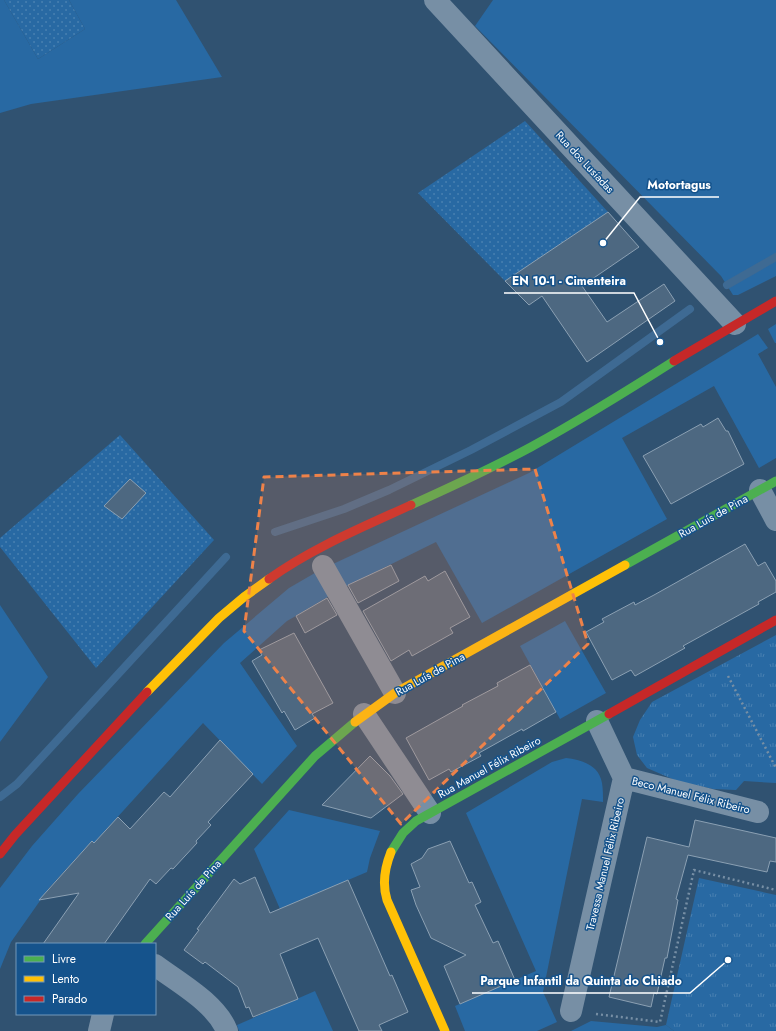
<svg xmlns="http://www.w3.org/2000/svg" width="776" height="1031" font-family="Jost,sans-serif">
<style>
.grass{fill:#2869a3}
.park{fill:url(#park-tufts)}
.garden{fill:url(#garden-dots)}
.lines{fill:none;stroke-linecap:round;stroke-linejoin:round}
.stream{stroke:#3e6a93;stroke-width:8}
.building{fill:#4d6881;stroke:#8ba0b3}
.path{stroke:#778fa5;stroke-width:2.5;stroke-dasharray:2 3;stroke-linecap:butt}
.street{stroke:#778fa5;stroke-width:22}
.fast{stroke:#4caf50;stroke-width:9}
.slow{stroke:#ffc107;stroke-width:9}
.jam{stroke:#c62828;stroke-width:9}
.marked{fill:#ee8249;fill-opacity:0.2;stroke:#ee8249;stroke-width:3;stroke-dasharray:8 5;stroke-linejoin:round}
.labels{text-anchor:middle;stroke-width:3;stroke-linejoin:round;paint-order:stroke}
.street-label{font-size:11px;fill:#fff;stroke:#15538c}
.leader{fill:none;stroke:#fff;stroke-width:1.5}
.callout-dot{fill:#fff;stroke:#15538c;stroke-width:1.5}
.callout-label{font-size:12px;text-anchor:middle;font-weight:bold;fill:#fff;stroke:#15538c;stroke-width:3;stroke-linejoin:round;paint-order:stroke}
</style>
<defs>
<pattern id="park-tufts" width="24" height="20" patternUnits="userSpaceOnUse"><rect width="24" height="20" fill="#2869a3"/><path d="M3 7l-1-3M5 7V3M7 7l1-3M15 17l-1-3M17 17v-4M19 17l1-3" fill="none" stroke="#4880b1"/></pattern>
<pattern id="garden-dots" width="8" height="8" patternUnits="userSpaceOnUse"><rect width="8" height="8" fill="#2869a3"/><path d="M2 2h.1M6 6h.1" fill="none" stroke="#4880b1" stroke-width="1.8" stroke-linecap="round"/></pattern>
</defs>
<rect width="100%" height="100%" fill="#305271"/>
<path class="grass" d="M0,0H4L38,59L85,29L69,0H176L222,77L31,104L0,113Z
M493,0H776V276L738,295H733L721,276L475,26Z
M776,324V343H775L768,329Z
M758,334L768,348L758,354L776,387V458L759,468L714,386L622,438L667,519L482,623L436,542L341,589L294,617L287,621L240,663L297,746L262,784L203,723L94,843L92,841L49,888L11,942L0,969V888L32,846L78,794L224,643L289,588L320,570L529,473Z
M0,605L48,677L0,742Z
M565,621L606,693L560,719L520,646Z
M566,758C582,760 599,765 602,783C603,789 603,796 603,802L582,799L543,992L557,1022L537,1031H465L455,1006L536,971L466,813L552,762Z
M289,810L380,831L370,858L367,872L280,909L254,849Z
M315,991L333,1031H239L237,1025Z
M591,1021L657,1027L666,1025L674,1031H571Z"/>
<path class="park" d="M776,635V783L744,781L736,790L713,789L677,781L647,768L637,755L633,737L640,720L652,702Z
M699,878L776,895V1031H674L666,1025Z"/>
<path class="garden" d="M4,0H69L85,29L38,59Z
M525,121L608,212L505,281L418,193Z
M120,435L214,540L96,668L0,547V538Z"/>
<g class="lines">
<path class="stream" d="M727,285L776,257
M275,532L344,509L389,490L471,450L561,402L690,309
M0,797L17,784L226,557"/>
</g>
<path class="building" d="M608,212L639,247L582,286L607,322L664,284L675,301L587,362L542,296L529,305L505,281Z
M718,418L726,431H728L744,464L671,504L643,456L701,424L703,427Z
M130,479L146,493L122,519L104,506Z
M745,544L758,566L765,562L776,581V592L758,602L759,604L683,646L685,648L635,676L631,670L612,680L586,632L604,622L602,619L634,602L635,605L654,595Z
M391,565L399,581L358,603L348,585Z
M445,571L470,617L450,628L453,633L412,656L409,650L391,661L363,611L425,576L428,581Z
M327,598L337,615L305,633L296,616Z
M294,633L333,703L312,714L315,718L295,730L284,711L282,713L252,661L262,655L259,650Z
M530,665L556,712L523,731L522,729L479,753L481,756L451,772L449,769L429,780L406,738L463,706L462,705L498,686L497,683Z
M220,740L253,774L208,822L211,825L196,841L197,843L173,869L171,868L156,884L150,879L104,944H43L79,893L39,900L92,841L94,843L118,817L130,829L164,792L170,797Z
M370,756L390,776L403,794L371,818L322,805Z
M695,820L776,838V862L770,861L767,872L688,855L676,899L678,900L667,958H665L657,994L654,993L651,1007L609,997L647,837L689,847Z
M450,841L469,883L472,882L481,902L475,905L493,943L498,941L515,980L460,1004L444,966L466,955L431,938L416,905L411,890L420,887L411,864L422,858L428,849Z
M255,877L270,913L348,880L390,976L392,975L408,1012L379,1025L382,1031H359L318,938L280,954L298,999L253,1017L249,1007L246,1008L238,987L205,962L203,964L184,950L199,930L197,929L234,879L240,884Z"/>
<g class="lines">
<path class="path" d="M728,676L776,768
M596,1014L660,1022L694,870L776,890"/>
<path class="street" d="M435,0L735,324
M760,490L776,520
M323,566L395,693
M364,714L430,813
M624,778L758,812
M155,965C179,983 216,1003 227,1031
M571,1011L624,778L597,721
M99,1031L103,1014"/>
<path class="fast" d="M411,505C451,487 492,468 531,447C580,420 627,391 674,361
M625,565L776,481
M391,852L403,833L416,821L609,714
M145,944L315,756L355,722"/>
<path class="slow" d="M147,692L219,618L244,597L269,579
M355,722L395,693L625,565
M391,852C385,867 382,884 387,900L445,1031"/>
<path class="jam" d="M674,361L776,301
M269,579C312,548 363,527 411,505
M609,714L776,620
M0,854L15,835L147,692"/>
</g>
<path class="marked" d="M535,469L588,644L401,824L244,631L264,477Z"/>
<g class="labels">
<g class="street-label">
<text transform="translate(585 162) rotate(47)" y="4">Rua dos Lusíadas</text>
<text transform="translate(713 516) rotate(-29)" y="4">Rua Luís de Pina</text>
<text transform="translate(430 674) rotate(-29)" y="4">Rua Luís de Pina</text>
<text transform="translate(489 767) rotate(-29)" y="4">Rua Manuel Félix Ribeiro</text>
<text transform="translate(691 795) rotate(14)" y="4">Beco Manuel Félix Ribeiro</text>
<text transform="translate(605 864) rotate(-77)" y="4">Travessa Manuel Félix Ribeiro</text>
<text transform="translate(193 890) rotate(-48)" y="4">Rua Luís de Pina</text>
</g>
</g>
<path class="leader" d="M603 243L640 197H719M660 342L634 293H504M728 960L690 993H472"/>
<g class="callout-dot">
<circle cx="603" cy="243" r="4"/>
<circle cx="660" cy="342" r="4"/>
<circle cx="728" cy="960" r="4"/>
</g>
<g class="callout-label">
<text x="679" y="189">Motortagus</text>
<text x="569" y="285">EN 10-1 - Cimenteira</text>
<text x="581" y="985">Parque Infantil da Quinta do Chiado</text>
</g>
<rect x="16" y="943" width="140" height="72" fill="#15538c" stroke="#7398ba"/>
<rect x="24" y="956" width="20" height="6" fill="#4caf50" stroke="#7398ba"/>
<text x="52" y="963" font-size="12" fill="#ffffff">Livre</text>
<rect x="24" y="976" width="20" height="6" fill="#ffc107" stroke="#7398ba"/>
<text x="52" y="983" font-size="12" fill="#ffffff">Lento</text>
<rect x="24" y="996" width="20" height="6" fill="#c62828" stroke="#7398ba"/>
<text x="52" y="1003" font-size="12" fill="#ffffff">Parado</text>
</svg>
